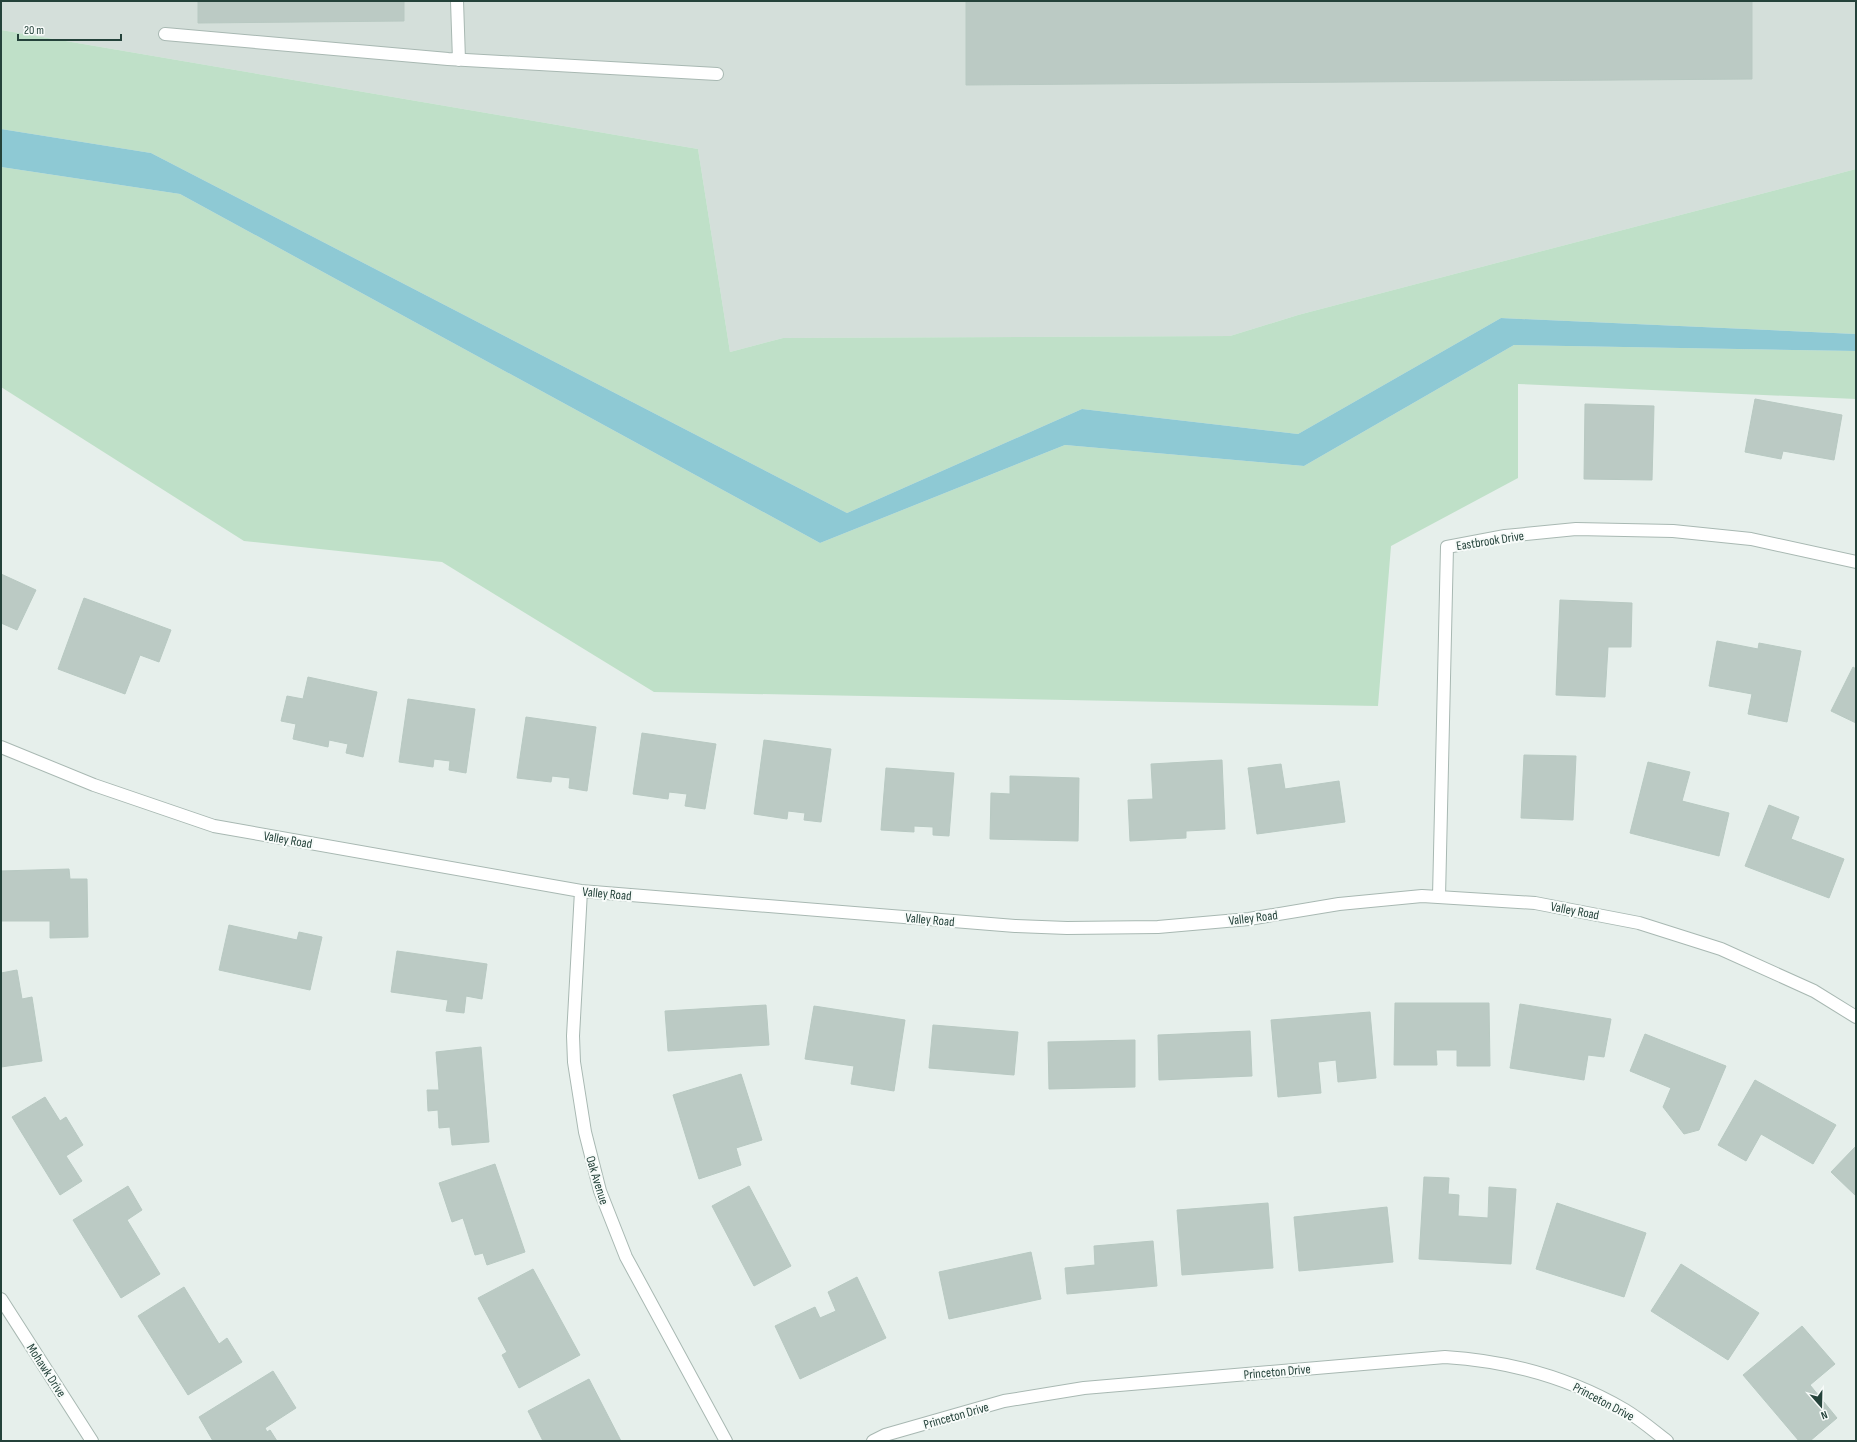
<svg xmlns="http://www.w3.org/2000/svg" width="1857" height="1442" font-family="'Sofia Sans Condensed',sans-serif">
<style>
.built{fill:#d4dfda}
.green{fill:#bfe0c8}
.water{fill:#8ec9d4}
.building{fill:#bbcac4;stroke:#b8c9c2}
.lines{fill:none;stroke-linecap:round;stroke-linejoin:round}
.lane-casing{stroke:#a8b8b2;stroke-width:14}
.street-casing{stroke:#a8b8b2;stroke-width:14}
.lane{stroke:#fff;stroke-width:12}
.street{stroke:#fff;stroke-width:12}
.labels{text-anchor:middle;stroke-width:4;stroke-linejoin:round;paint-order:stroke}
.street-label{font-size:13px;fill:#24423a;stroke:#f7fbf9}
</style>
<rect width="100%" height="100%" fill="#e6efeb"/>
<path class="built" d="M1,1H1856V169L1298,315L1230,336L783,338L730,352L698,149L1,30Z"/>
<path class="green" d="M1,30L698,149L730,352L783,338L1230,336L1298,315L1856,169V334L1501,318L1298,434L1082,409L847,513L151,153L1,129Z
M1,167L180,194L820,543L1065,445L1304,466L1514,345L1856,351V399L1518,384V478L1391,546L1378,706L654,692L442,562L244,541L1,387Z"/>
<path class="water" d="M1,129L151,153L847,513L1082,409L1298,434L1501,318L1856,334V351L1514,345L1304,466L1065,445L820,543L180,194L1,167Z"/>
<path class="building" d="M198,1H404V21L198,23Z
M966,1H1752V79L966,85Z
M1755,399L1842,415L1834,460L1783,451L1781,459L1745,452Z
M1585,404L1654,406L1652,480L1584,479Z
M1,574L36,590L17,630L1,623Z
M84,598L171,630L159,662L140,655L125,694L58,669Z
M1560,600L1632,603L1631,647H1608L1605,697L1556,695Z
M1717,641L1758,649L1759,643L1801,651L1787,722L1748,714L1752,694L1709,686Z
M1853,667L1856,669V723L1831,711Z
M308,677L377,692L363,757L346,753L348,744L329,740L328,747L293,739L296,724L281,721L287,696L303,699Z
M408,699L475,709L466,773L449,770L450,761L434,759L433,767L399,762Z
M526,717L596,727L587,791L569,788L570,778L552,776L551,782L517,778Z
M642,733L716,744L705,809L685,806L687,794L669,792L668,799L633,794Z
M764,740L831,749L821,822L804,820L805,813L788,811L787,819L754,814Z
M1524,755L1576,756L1573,820L1521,818Z
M1222,760L1225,829L1186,831V838L1130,841L1128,800L1153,799L1151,764Z
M1648,762L1690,772L1682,801L1729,813L1719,856L1630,833Z
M1281,764L1285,789L1339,781L1345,822L1257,834L1248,768Z
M886,768L954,773L949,836L933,835V827L914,826V832L881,830Z
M1010,776L1079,778L1078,841L990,839L991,793L1010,794Z
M1769,805L1799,817L1791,839L1844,859L1829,898L1745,866Z
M69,869L70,879H87L88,937L50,938V921H1V871Z
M229,925L297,940L299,932L322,937L310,990L219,970Z
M397,951L487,964L482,999L466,996L464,1013L446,1011L448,1000L391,992Z
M17,970L22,999L32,997L42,1061L1,1067V973Z
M1395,1003H1489L1490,1066H1457V1050H1436L1437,1065H1394Z
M1520,1004L1611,1019L1604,1057L1588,1055L1584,1080L1510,1068Z
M766,1005L769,1045L668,1051L665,1011Z
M814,1006L905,1020L894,1091L851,1084L854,1066L805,1059Z
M1370,1012L1376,1078L1338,1082L1336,1060L1318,1062L1321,1093L1278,1097L1271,1020Z
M933,1025L1018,1032L1014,1075L929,1068Z
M1250,1031L1252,1076L1159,1080L1158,1035Z
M1645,1034L1726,1066L1699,1130L1684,1134L1663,1107L1671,1088L1630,1071Z
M1135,1040V1087L1049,1089L1048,1042Z
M481,1047L489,1142L452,1145L450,1127L439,1128L438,1110L428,1111L427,1090H439L436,1052Z
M741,1074L762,1140L736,1148L741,1165L699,1179L673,1095Z
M1755,1080L1836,1125L1813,1164L1761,1134L1746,1161L1718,1145Z
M45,1097L60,1121L66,1117L83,1145L66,1156L82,1181L60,1195L12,1117Z
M1856,1146V1196L1831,1172Z
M495,1164L525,1252L487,1265L483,1253L475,1255L463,1218L452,1222L439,1183Z
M1424,1177L1449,1178L1448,1194L1459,1195L1458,1216L1488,1218L1489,1187L1516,1189L1511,1264L1419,1259Z
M128,1186L142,1210L127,1220L160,1274L121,1298L73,1220Z
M749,1186L791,1266L754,1286L712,1206Z
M1268,1203L1273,1268L1182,1275L1177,1210Z
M1557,1203L1646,1233L1624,1297L1536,1269Z
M1387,1207L1393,1262L1299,1271L1294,1217Z
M1153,1241L1157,1286L1067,1294L1065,1268L1095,1265L1094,1246Z
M1031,1252L1041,1299L949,1319L939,1272Z
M1681,1264L1759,1313L1728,1360L1651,1311Z
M533,1269L580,1355L519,1388L502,1355L507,1352L478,1298Z
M857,1277L886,1338L800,1379L775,1326L815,1307L820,1318L836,1311L828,1292Z
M184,1287L219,1344L227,1338L242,1362L188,1395L138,1316Z
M1802,1326L1835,1364L1810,1385L1837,1418L1810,1441H1799L1743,1375Z
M273,1371L296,1408L265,1428L267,1432L270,1430L277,1441H213L199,1417Z
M589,1379L621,1441H543L528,1411Z"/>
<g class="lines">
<g class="lane-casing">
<path id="lane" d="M457,1L459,60
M165,34L448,59L717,74"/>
</g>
<g class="street-casing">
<path id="street" d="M1,747L94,785L214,826L581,891L1015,926L1067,928L1158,927L1249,919L1339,904L1422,896L1535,903L1639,923L1721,949L1814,991L1856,1017
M581,891L573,1036L574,1062L585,1132L600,1191L626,1257L726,1441
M1439,897L1447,547L1505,536L1576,529L1673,531L1751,539L1856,562
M1,1299L92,1441
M873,1441L885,1435L1004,1401L1084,1388L1445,1357C1509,1361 1570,1378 1625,1410C1640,1419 1654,1431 1667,1441"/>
</g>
<use href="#lane" class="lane"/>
<use href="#street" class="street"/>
</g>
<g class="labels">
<g class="street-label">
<text transform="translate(1490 540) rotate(-9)" y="5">Eastbrook Drive</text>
<text transform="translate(288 839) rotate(10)" y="5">Valley Road</text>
<text transform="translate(607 893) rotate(5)" y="5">Valley Road</text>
<text transform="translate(1575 910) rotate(11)" y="5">Valley Road</text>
<text transform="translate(1253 917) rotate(-7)" y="5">Valley Road</text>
<text transform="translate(930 919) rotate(5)" y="5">Valley Road</text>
<text transform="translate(598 1180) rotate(73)" y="5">Oak Avenue</text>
<text transform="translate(47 1370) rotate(57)" y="5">Mohawk Drive</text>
<text transform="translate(1277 1371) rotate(-5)" y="5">Princeton Drive</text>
<text transform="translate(1604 1401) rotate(28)" y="5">Princeton Drive</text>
<text transform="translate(956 1415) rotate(-16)" y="5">Princeton Drive</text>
</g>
</g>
<rect width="1857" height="1442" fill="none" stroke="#24423a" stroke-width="4"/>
<g transform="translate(1821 1406) rotate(160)" stroke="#f7fbf9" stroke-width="3" paint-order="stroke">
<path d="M0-3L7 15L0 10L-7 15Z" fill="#24423a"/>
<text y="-6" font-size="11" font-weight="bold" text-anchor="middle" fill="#24423a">N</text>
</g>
<path d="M18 34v6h103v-6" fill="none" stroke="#24423a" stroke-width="2"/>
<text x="24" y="34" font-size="12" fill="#24423a" stroke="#f7fbf9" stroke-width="3" paint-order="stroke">20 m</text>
</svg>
